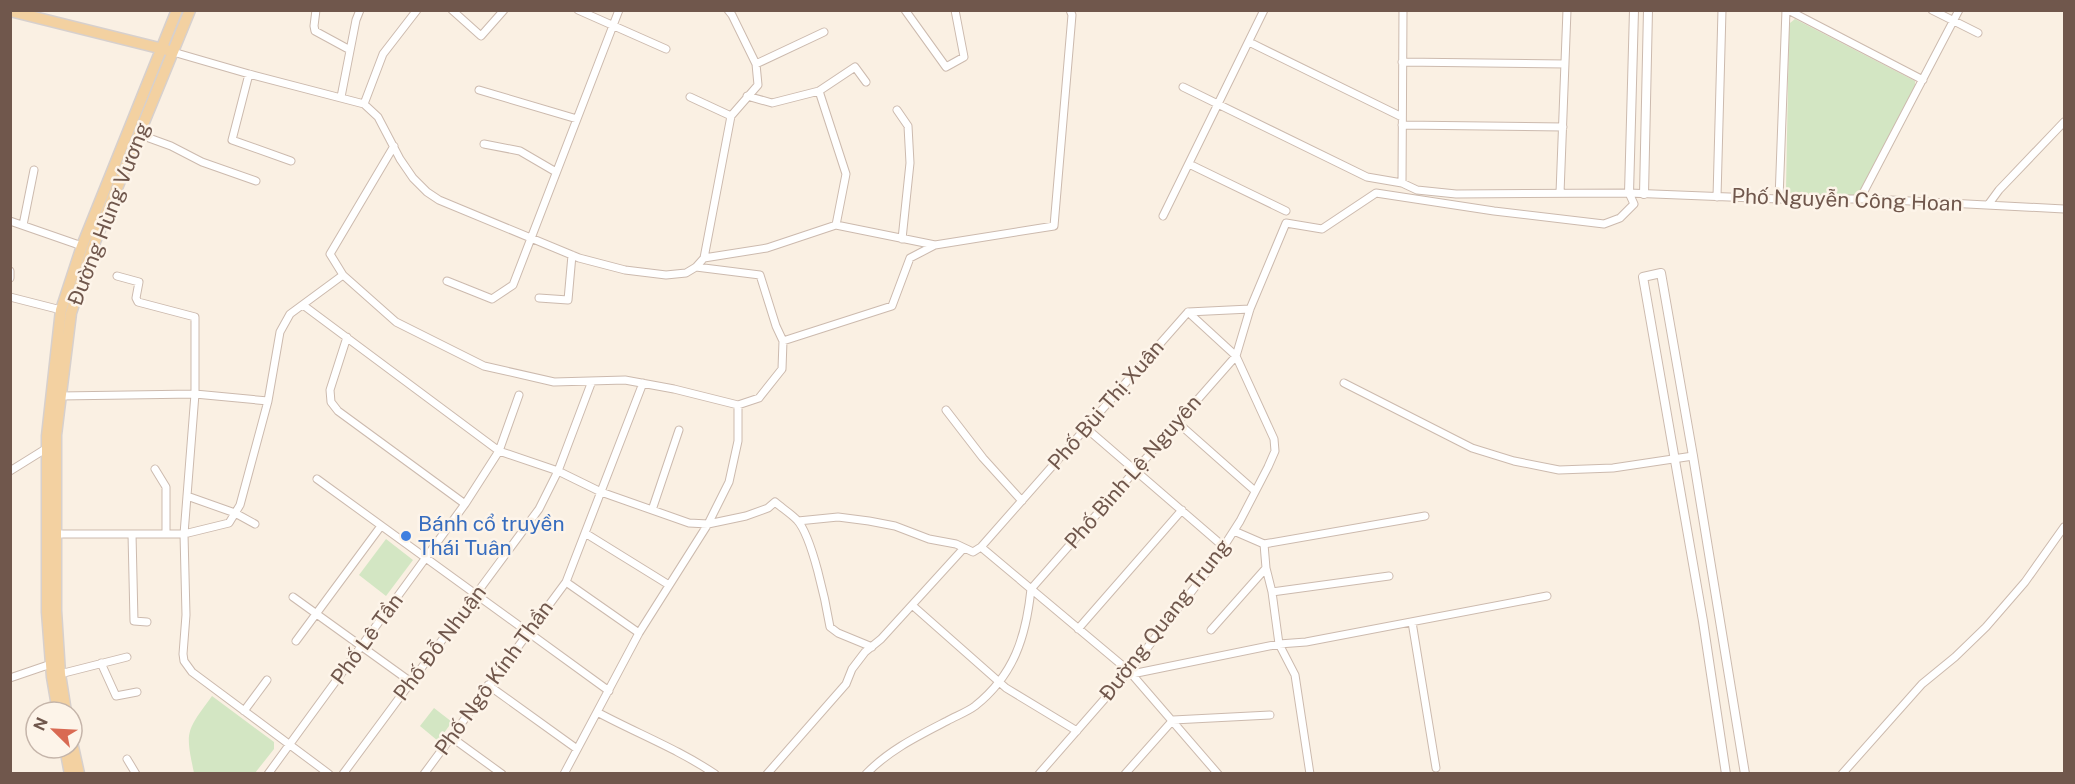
<svg xmlns="http://www.w3.org/2000/svg" width="2075" height="784" font-family="'Public Sans',sans-serif">
<style>
.green{fill:#d3e6c3}
.lines{fill:none;stroke-linecap:round;stroke-linejoin:round}
.minor-casing{stroke:#ccbaae;stroke-width:9}
.tertiary-casing{stroke:#ccbaae;stroke-width:10}
.primary-casing{stroke:#d7d0cd;stroke-width:13}
.minor{stroke:#fff;stroke-width:7}
.tertiary{stroke:#fff;stroke-width:8}
.primary{stroke:#f3d1a1;stroke-width:10}
.shop-dot{fill:#3f7fe0;stroke:#fdf4e9;stroke-width:2}
.labels{text-anchor:middle;stroke-width:5;stroke-linejoin:round;paint-order:stroke}
.street-label{font-size:21px;fill:#70574c;stroke:#fdf4e9}
.shop-label{font-size:21px;fill:#366cbe;stroke:#fdf4e9;text-anchor:start}
</style>
<rect width="100%" height="100%" fill="#faf0e3"/>
<path class="green" d="M1795,19L1915,81V87L1859,194L1856,196L1790,193L1786,189L1789,29L1790,23Z
M386,539L413,560L386,596L359,575Z
M212,696L274,742V749L255,773H194C185,730 186,732 212,696Z
M434,708L452,722L438,741L420,726Z"/>
<g class="lines">
<g class="minor-casing">
<path id="minor" d="M316,10L314,26L315,31L350,50
M452,10L481,36L504,10
M578,10L666,49
M905,10L946,67L964,57L955,10
M1788,10L1923,80
M1932,10L1978,33
M1249,42L1402,117
M173,52L249,74L364,104L378,117L400,159L413,178L427,192L439,200L579,258L625,270L666,275L686,273L696,267L704,258L767,248L836,225L935,245
M1402,62L1565,64
M756,64L824,32
M249,74L232,140L291,161
M1183,87L1367,177L1402,183L1417,190L1456,194L1629,193L1779,199H1872L2064,209
M479,90L577,119
M819,91L846,174L836,225
M747,96L772,103L819,91L855,67L866,82
M341,97L356,20L360,10
M690,97L731,116
M364,104L383,54L417,10
M897,110L908,126L910,163L902,239
M1402,125L1563,127
M138,134L171,146L202,162L256,181
M484,144L520,151L556,172
M394,146L330,254L343,275L396,322L484,366L554,382L625,380L674,389L738,405L759,398L782,369L783,341L776,326L760,275L696,267
M1189,164L1286,211
M1402,183L1403,10
M1560,193L1567,10
M1717,197L1722,10
M1779,199L1786,10
M1860,199L1959,10
M1988,205L1999,190L2064,122
M1163,216L1264,10
M10,221L82,246
M23,225L34,170
M704,258L731,116L758,85L756,64L732,15L728,10
M10,271V278
M117,276L139,282L136,298L138,302L195,317V394L184,534L186,615L183,654L184,661L192,672L329,774
M447,281L492,299L513,285L619,10
M10,297L61,310
M539,298L568,300L572,255
M303,305L499,451L558,471L601,492L689,523L708,524L746,516L768,508L775,502C782,508 790,513 797,520C812,536 826,603 830,627L838,633L872,647
M1188,312L1250,309
M347,337L330,390L331,402L338,411L465,504
M783,341L892,306L910,258L935,245L1054,226L1072,15L1070,10
M1344,383L1472,448L1514,461L1559,470L1613,468L1693,456
M60,396L195,394L268,401
M946,410L983,458L1022,501
M1177,422L1255,491
M1086,428L1224,547
M155,469L166,487V534
M10,471L47,448
M317,479L609,691
M187,496L235,513L255,524
M652,510L679,430
M798,521L838,517L869,521L895,526L929,539L956,544L973,552L981,547L1188,312L1236,356L1274,439L1275,451L1268,467L1240,521L1210,568L1129,671L1039,774
M1234,531L1264,544L1425,516
M585,533L669,585
M56,534H184L229,523L240,505L268,401L280,332L290,314L343,275
M132,534L134,621L147,622
M1264,544L1266,568
M981,547L1129,671L1218,774
M566,582L639,633
M1272,592L1279,644L1295,675L1310,774
M293,597L411,682
M912,605L1006,688L1077,731
M1412,622L1436,768
M1078,629L1182,510
M1211,630L1266,568L1272,592L1389,576
M296,641L381,526
M101,663L116,696L137,692
M60,674L127,657
M1132,674L1279,644L1306,642L1547,596
M10,678L51,664
M488,685L577,749
M244,711L267,680
M597,712C636,733 678,749 715,774
M451,737L502,774
M127,759L136,774
M268,774L465,504L499,451L519,395
M343,774L539,509L558,471L592,381
M424,774L566,582L643,383
M564,774L639,633L708,524L729,482L738,441V405
M767,774L846,684L852,669L865,652L881,639L963,549
M866,774C889,750 918,736 947,721C956,716 967,712 975,706C1014,675 1026,637 1031,589L1236,356L1250,309L1286,223L1322,229L1376,193L1494,211L1604,224L1620,218L1634,204L1629,193
M1125,774L1173,720L1270,715
M1842,774L1922,684L1955,657L1986,627L2025,582L2064,527"/>
</g>
<g class="tertiary-casing">
<path id="tertiary" d="M1629,193L1634,10
M1644,194L1648,10
M1726,774L1703,621L1643,277L1661,273L1693,456L1745,774"/>
</g>
<g class="primary-casing">
<path id="primary" d="M10,11L167,50
M58,712L52,677L47,612V436L61,310L82,246L177,10
M66,712L60,674L56,611V435L71,313L92,249L190,10
M72,742L79,774
M65,748L70,774"/>
</g>
<use href="#minor" class="minor"/>
<use href="#tertiary" class="tertiary"/>
<use href="#primary" class="primary"/>
</g>
<circle class="shop-dot" cx="406" cy="536" r="6"/>
<g class="labels">
<g class="street-label">
<text transform="translate(1847 200) rotate(2)" y="7">Phố Nguyễn Công Hoan</text>
<text transform="translate(109 214) rotate(-69)" y="7">Đường Hùng Vương</text>
<text transform="translate(1106 405) rotate(-49)" y="7">Phố Bùi Thị Xuân</text>
<text transform="translate(1133 472) rotate(-49)" y="7">Phố Bình Lệ Nguyên</text>
<text transform="translate(1165 620) rotate(-52)" y="7">Đường Quang Trung</text>
<text transform="translate(367 639) rotate(-54)" y="7">Phố Lê Tần</text>
<text transform="translate(440 643) rotate(-53)" y="7">Phố Đỗ Nhuận</text>
<text transform="translate(494 678) rotate(-54)" y="7">Phố Ngô Kính Thần</text>
</g>
<g class="shop-label">
<text x="418" y="531">Bánh cổ truyền<tspan x="418" dy="24">Thái Tuân</tspan></text>
</g>
</g>
<rect width="2075" height="784" fill="none" stroke="#70574c" stroke-width="24"/>
<g transform="translate(54 730) rotate(294)"><circle r="28" fill="#fdf4e9" stroke="#c5b5aa" stroke-width="1.5"/>
<path d="M0-4.5L10 22L0 15L-10 22Z" fill="#d96a53"/>
<text y="-9" font-size="16" font-weight="bold" text-anchor="middle" fill="#70574c">N</text>
</g>
</svg>
